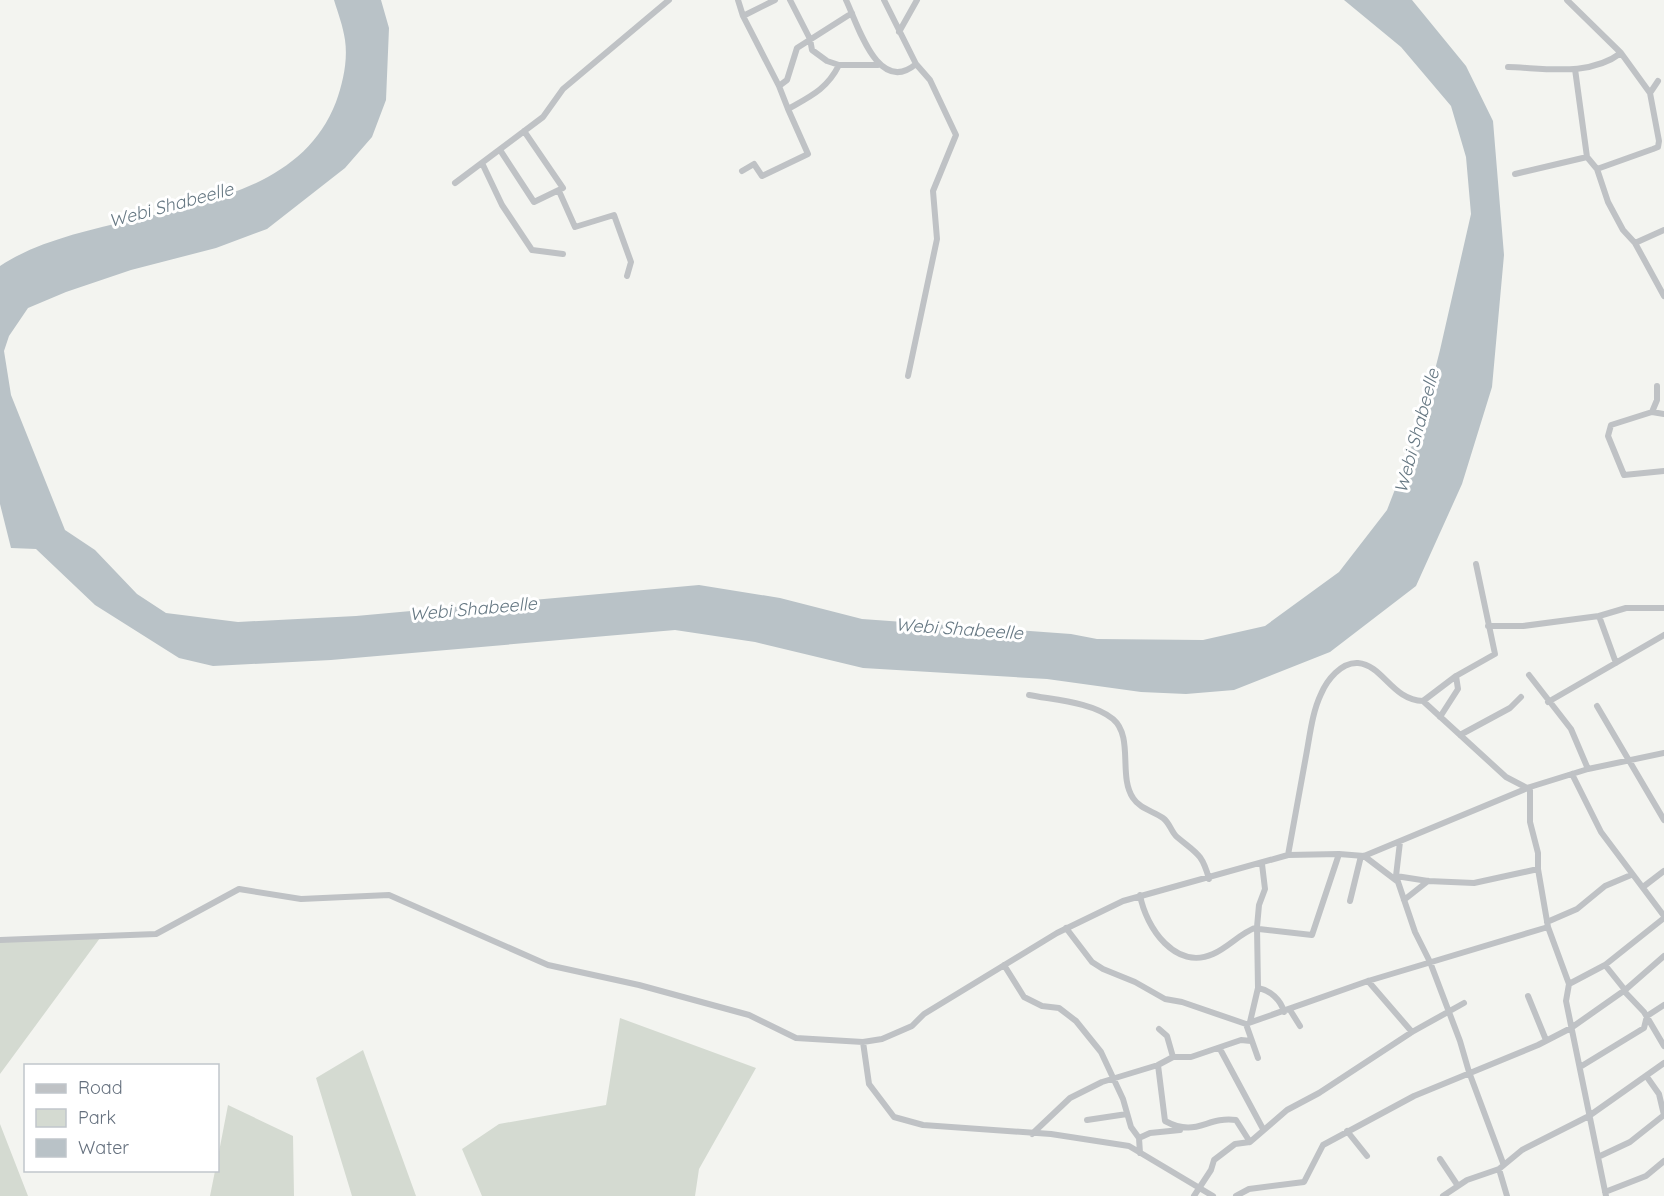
<svg xmlns="http://www.w3.org/2000/svg" width="1664" height="1196" font-family="Quicksand,sans-serif">
<style>
.green{fill:#d4dad1}
.water{fill:#b9c2c7}
.lines{fill:none;stroke-linecap:round;stroke-linejoin:round}
.street{stroke:#bfc2c5;stroke-width:6}
.labels{text-anchor:middle;stroke-width:6;stroke-linejoin:round;paint-order:stroke}
.water-label{font-size:18px;font-style:italic;fill:#667883;stroke:#fff}
</style>
<rect width="100%" height="100%" fill="#f3f4f0"/>
<path class="green" d="M100,938L0,1074V940Z
M620,1018L756,1068L699,1169L695,1196H482L462,1149L499,1124L606,1105Z
M363,1050L416,1196H352L316,1078Z
M228,1105L293,1136L294,1196H210L215,1171L218,1170V1157Z
M0,1124L28,1196H0Z"/>
<path class="water" d="M334,0H381L389,28L386,100L372,137L345,168L267,229L216,248L131,270L66,292L28,308L9,336L4,351L11,395L65,530L95,550L137,594L166,613L238,622L356,616L699,585L780,598L862,619L1071,634L1097,639L1203,640L1265,626L1339,572L1387,510L1423,417L1440,350L1471,214L1466,157L1451,106L1401,47L1344,0H1412L1466,66L1493,121L1504,255L1492,387L1462,484L1416,586L1330,652L1234,690L1186,694L1141,692L1047,679L863,668L755,642L675,630L331,660L213,666L179,658L95,605L36,549L11,548L0,504V266C96,202 288,228 336,102C343,83 348,60 345,40C343,26 338,13 334,0Z"/>
<g class="lines">
<path class="street" d="M738,0L743,16
M775,0L743,16L779,86L787,80L797,48L852,13
M790,0L810,39L812,50L827,61L839,65
M846,0C858,25 878,96 916,64
M884,0L916,64L930,80L956,135L933,191L937,239L908,376
M1567,0L1621,53L1650,93L1659,141L1658,147L1653,149L1597,169
M899,32L917,0
M1508,67C1545,68 1589,77 1621,53
M1575,69L1587,157L1597,169L1608,202L1623,230L1635,243L1664,296
M779,86L788,109C811,96 827,89 839,65H878
M1650,93L1658,81
M500,150L534,202L563,188L524,131
M482,163L502,205L532,250L563,254
M742,171L754,164L762,176L808,154L788,109
M1515,174L1587,157
M455,183L543,117L563,89L669,0
M559,191L575,227L614,215L631,262L627,276
M1635,243L1664,230
M1652,412L1657,400V386
M1664,414L1652,412L1611,425L1608,436L1624,475L1664,471
M1599,616L1626,608H1664
M1488,626H1523L1599,616L1616,663
M1529,675L1571,729L1588,769
M1029,695C1054,700 1092,702 1113,719C1134,737 1118,776 1133,798C1140,809 1153,811 1163,818C1170,823 1171,832 1177,837C1196,853 1202,853 1209,879
M1423,701L1456,676
M1548,702L1664,635
M1597,706L1664,820
M1440,717L1458,689L1456,676L1495,654L1476,564
M1460,735L1510,708L1521,697
M1572,774L1601,832L1664,916
M1530,787V822L1538,853V869L1548,927L1569,984L1566,1001L1606,1196
M1400,842L1396,876L1415,932L1430,962L1460,1041L1469,1072L1503,1163
M1288,855C1294,822 1300,789 1306,756C1310,735 1312,713 1321,694C1327,680 1341,662 1358,663C1383,665 1392,700 1423,701L1506,777L1529,789
M1364,856L1397,881
M1396,876L1428,881L1474,883L1538,869
M1643,887L1664,871
M1140,895C1146,928 1176,971 1213,954C1229,947 1240,933 1257,927
M1404,900L1428,881
M1350,901L1361,856
M1547,922L1577,909L1605,886L1631,875
M1066,928L1092,962L1103,969L1135,982L1165,999L1182,1002L1246,1024L1368,981L1548,927
M1259,929L1312,935L1339,854
M0,940L156,934L239,889L301,899L389,895L548,965L639,985L749,1015L796,1038L863,1042L882,1039L912,1026L924,1014L1057,933L1123,901L1288,855L1339,854L1364,856L1530,787L1588,769L1664,753
M1004,965L1024,997L1042,1006L1059,1008L1076,1021L1101,1052L1123,1099L1131,1127L1139,1138L1140,1153
M1605,965L1625,990
M1368,981L1412,1032
M1569,984L1605,965L1664,918
M1258,988C1270,990 1281,1000 1284,1012
M1624,991L1644,1012L1664,1046
M1624,991L1664,956
M1528,996L1546,1040
M1290,1010L1300,1026
M1250,1022L1258,988L1257,927L1259,905L1265,889L1262,864
M1246,1024L1258,1058
M1159,1029L1167,1036L1173,1057H1191L1241,1040L1251,1041
M863,1042L869,1084L894,1117L923,1125L1051,1134L1129,1146L1213,1196
M1220,1049L1263,1129
M1173,1057L1158,1065L1165,1121C1197,1138 1206,1116 1236,1120L1250,1142
M1580,1067L1644,1028L1647,1016L1664,1005
M1647,1077L1659,1094L1664,1115
M1087,1120L1127,1114
M1347,1131L1367,1156
M1032,1134L1070,1098L1102,1082L1158,1065
M1139,1138L1150,1133L1180,1130
M1598,1157L1630,1142L1664,1115
M1440,1159L1458,1186
M1499,1169L1507,1196
M1605,1192L1646,1176L1664,1161
M1194,1196L1211,1170L1214,1160L1235,1144L1250,1142L1287,1110L1319,1093L1412,1032L1464,1003
M1236,1196L1249,1189L1304,1182L1323,1145L1414,1096L1538,1045L1571,1028L1625,990
M1443,1196L1467,1180L1499,1169L1522,1150L1589,1116L1664,1063"/>
</g>
<g class="labels">
<g class="water-label">
<text transform="translate(171 205) rotate(-15)" y="6">Webi Shabeelle</text>
<text transform="translate(1417 431) rotate(-75)" y="6">Webi Shabeelle</text>
<text transform="translate(473 609) rotate(-5)" y="6">Webi Shabeelle</text>
<text transform="translate(959 629) rotate(4)" y="6">Webi Shabeelle</text>
</g>
</g>
<rect x="24" y="1064" width="195" height="108" fill="#ffffff" stroke="#c1c6cb" stroke-width="1.5"/>
<rect x="36" y="1084" width="30" height="9" fill="#bfc2c5" stroke="#c1c6cb" stroke-width="1.5"/>
<text x="78" y="1094" font-size="18" fill="#65707e">Road</text>
<rect x="36" y="1109" width="30" height="18" fill="#d4dad1" stroke="#c1c6cb" stroke-width="1.5"/>
<text x="78" y="1124" font-size="18" fill="#65707e">Park</text>
<rect x="36" y="1139" width="30" height="18" fill="#b9c2c7" stroke="#c1c6cb" stroke-width="1.5"/>
<text x="78" y="1154" font-size="18" fill="#65707e">Water</text>
</svg>
